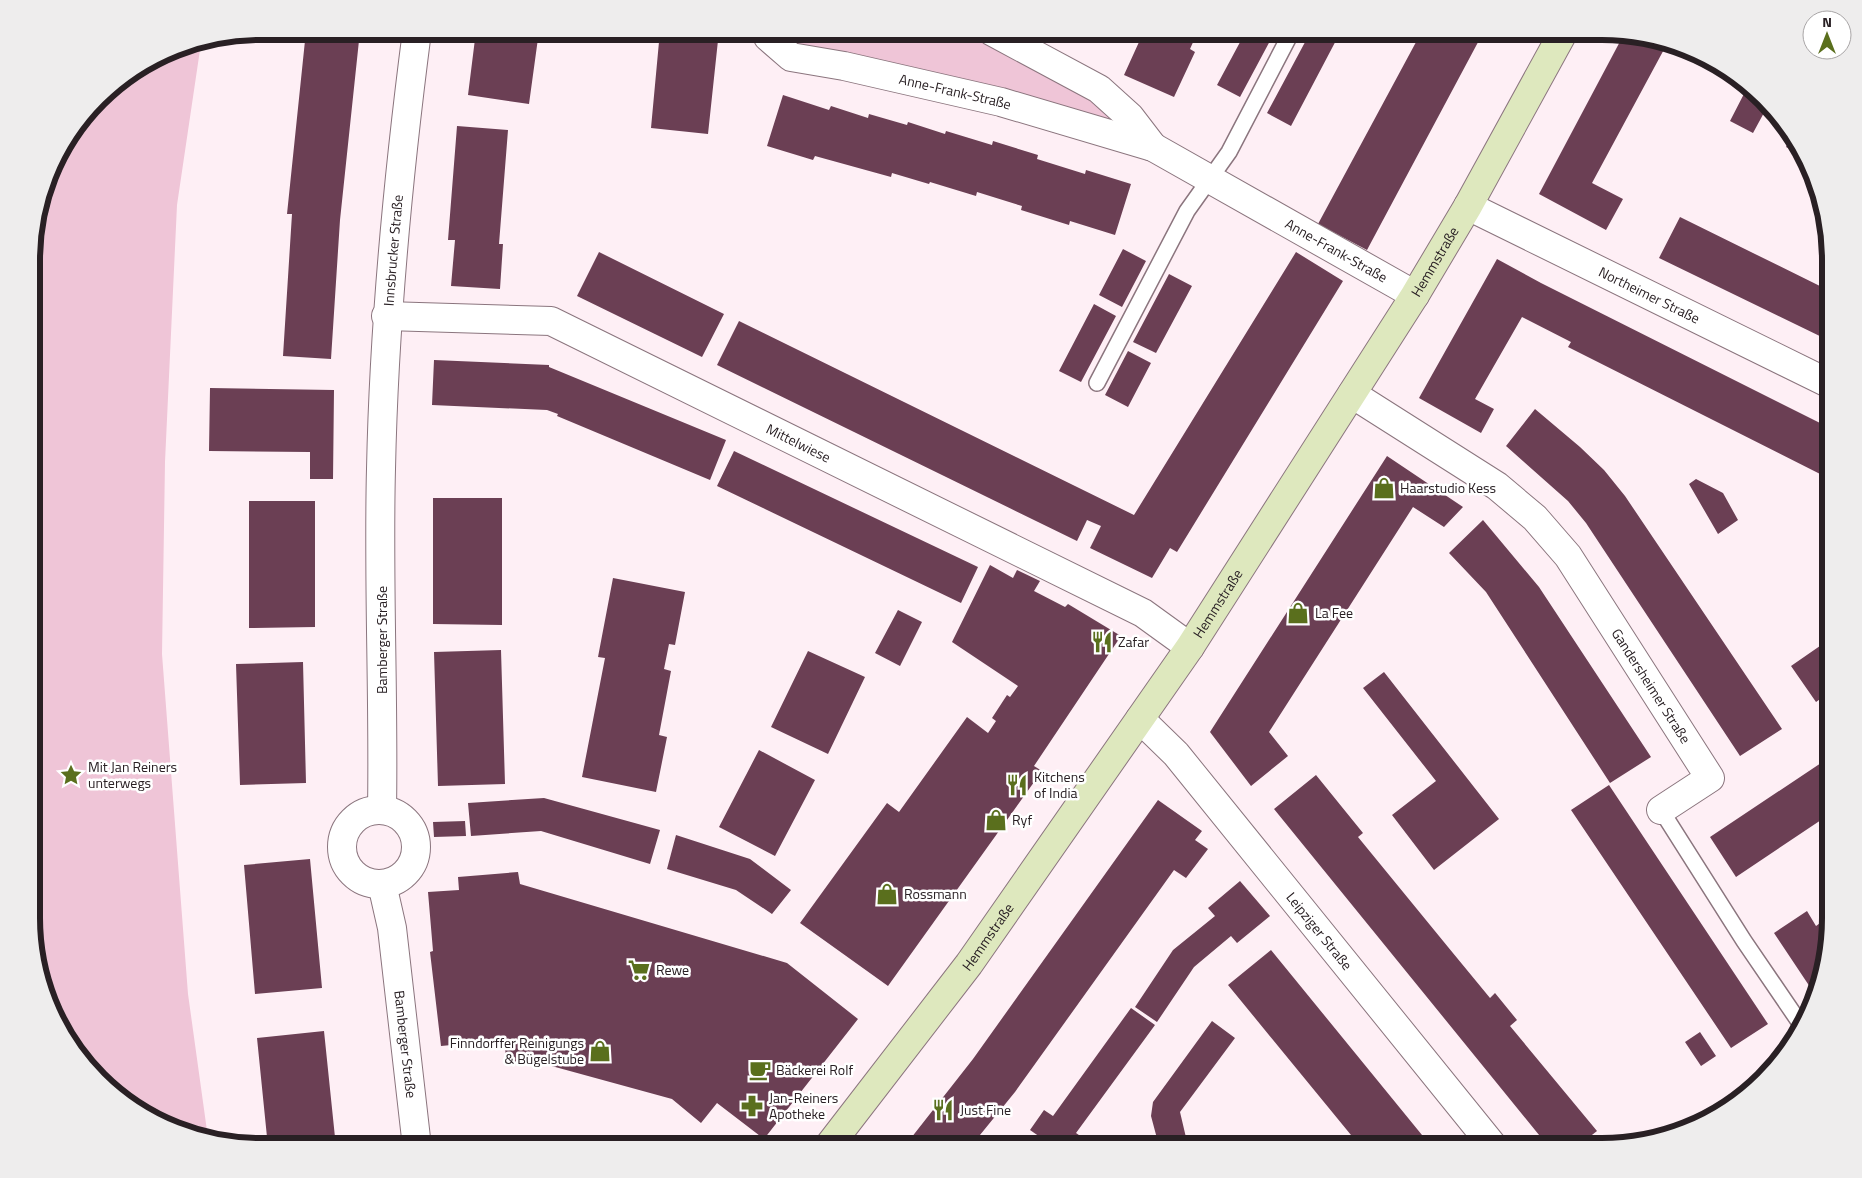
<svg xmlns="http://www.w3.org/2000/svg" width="1862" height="1178" font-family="'Titillium Web',sans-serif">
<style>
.green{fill:#efc5d7}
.building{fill:#6b3f54}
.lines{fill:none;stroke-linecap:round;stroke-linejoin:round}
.lane-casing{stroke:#8b757e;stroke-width:18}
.street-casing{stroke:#8b757e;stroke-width:30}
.secondary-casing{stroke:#8b757e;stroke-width:30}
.lane{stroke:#fff;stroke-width:15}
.street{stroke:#fff;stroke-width:28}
.secondary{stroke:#dee8be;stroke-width:28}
.labels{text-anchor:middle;stroke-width:5;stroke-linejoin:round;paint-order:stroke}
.street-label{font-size:14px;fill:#292024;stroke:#fff}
.poi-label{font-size:14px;fill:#292024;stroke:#fff;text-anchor:start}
.rim{fill:none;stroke:#292024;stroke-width:6}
</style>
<rect width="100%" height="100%" fill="#feeff5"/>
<path class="green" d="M777,31H970L1091,96L1124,124L811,54Z
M201,43L177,205L165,462L162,654L188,994L208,1138L186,1135L133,1108L62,1033L33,948V310L43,199L55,158L109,88L172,49Z"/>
<path class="building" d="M306,31H360L340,220L331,359L283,356L292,214H287Z
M476,31H539L529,104L468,95Z
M660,31H719L708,134L651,128Z
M1144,31H1198L1190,49L1195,52L1174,97L1124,75Z
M1246,31H1256L1271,39L1240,97L1217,85Z
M1311,31H1341L1291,126L1267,113Z
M1422,31H1484L1367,250L1318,224Z
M1624,34L1668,42L1592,183L1623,199L1606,230L1539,194Z
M1747,88L1766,109L1753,133L1730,121Z
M783,95L829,110L831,106L868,118L869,114L907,125L908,122L945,134L946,131L992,145L993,141L1038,155L1037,159L1085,174L1086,170L1131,184L1115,235L1070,221L1069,225L1021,210L1022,206L977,192L976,196L930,182L929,184L892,173L891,177L815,156L813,160L767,146Z
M457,126L508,130L499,244H503L500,289L451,286L455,240H448Z
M1792,136L1800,146L1803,155L1786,147Z
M1680,217L1830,291V341L1659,258Z
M1123,249L1146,261L1122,307L1099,295Z
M599,252L724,314L702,357L577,296Z
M1296,252L1343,281L1177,552L1170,548L1152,578L1090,548L1101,526L1087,520L1077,541L717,365L739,321L1134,515Z
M1497,259L1541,283L1830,428V479L1568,347L1571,342L1522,317L1475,399L1494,409L1481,433L1419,398Z
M1169,274L1192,286L1156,353L1133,342Z
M1094,304L1116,316L1081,382L1059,371Z
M1128,351L1151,363L1128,407L1105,395Z
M434,360L549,365V367L726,440L710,480L557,416L558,414L547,410L432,405Z
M210,388L334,390L333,479H310V452L209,451Z
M1535,409L1580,447L1604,470L1625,496L1782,729L1740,756L1586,523L1568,501L1506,446Z
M734,451L978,567L961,603L717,486Z
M1387,456L1463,507L1444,527L1413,507L1269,732L1288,756L1251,786L1210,732Z
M1696,479L1723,493L1738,520L1718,534L1689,484Z
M433,498H502V625L433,624Z
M249,501H315V627L249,628Z
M1483,520L1539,587L1651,757L1610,783L1486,592L1449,553Z
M990,565L1013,578L1017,570L1040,581L1034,591L1065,607L1068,604L1121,636L1034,766L1042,771L888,986L800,923L887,803L899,812L967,717L988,733L996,721L992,718L1007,695L1010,697L1018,686L952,642Z
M613,578L685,592L675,645L669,644L664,669L671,671L659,735L667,737L656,792L582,777L605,658L598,657Z
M898,610L922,622L900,666L875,653Z
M1830,639V692L1816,702L1791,666Z
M501,650L505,784L438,786L434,652Z
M808,651L865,677L828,754L771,727Z
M303,662L306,783L240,785L236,664Z
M1384,672L1499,819L1434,870L1392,815L1436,781L1363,688Z
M759,750L815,780L775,856L719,827Z
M1830,757V814L1736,877L1710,837Z
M1316,775L1363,833L1358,837L1448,947L1490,998L1495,993L1517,1020L1510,1026L1597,1131L1578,1146H1548L1274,809Z
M1609,785L1768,1024L1731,1048L1571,810Z
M544,798L660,830L650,864L541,831L471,836L468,803Z
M1158,800L1202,831L1195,840L1208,849L1186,878L1174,870L1015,1092L971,1146L904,1147L973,1059Z
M465,821L466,836L434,837L433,822Z
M676,835L750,859L791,890L772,914L736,890L667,869Z
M310,859L322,988L255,994L244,865Z
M518,872L520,884L787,963L858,1019L764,1139L717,1103L701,1123L672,1099L537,1062L507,1065L504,1040L441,1046L430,952L433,951L428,892L459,890L458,877Z
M1240,881L1270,916L1237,943L1231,936L1194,967L1157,1022L1135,1007L1173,950L1215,916L1208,908Z
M1807,911L1816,926L1830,916V933L1820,984L1812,990L1774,933Z
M1271,950L1413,1124L1431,1146H1360L1228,985Z
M1131,1008L1155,1025L1076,1133L1095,1146H1053L1030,1130L1044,1110L1053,1116Z
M1212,1021L1235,1038L1180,1112L1188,1146H1159L1151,1116L1153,1102Z
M324,1031L336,1147H268L257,1038Z
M1700,1032L1716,1056L1701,1066L1685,1042Z"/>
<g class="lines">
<g class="lane-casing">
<path id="lane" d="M1097,383L1187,211L1229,152L1292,31
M1661,810L1744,941L1802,1026"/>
</g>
<g class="street-casing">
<g id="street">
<path id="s1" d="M765,31L768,37L791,57L844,66L1001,102L1153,147L1415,295"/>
<path d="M991,31L1099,89L1130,117L1153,147"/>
<path id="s2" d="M1468,206L1830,384"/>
<path id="s3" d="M386,316L551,321L1143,613L1190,647"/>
<path id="s4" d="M1352,394L1497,486L1535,518L1568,556L1710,778L1661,810"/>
<path id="s5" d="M1140,719L1176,754L1493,1146"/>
<path id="s6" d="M382,810C384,696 378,582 381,469C384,322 398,177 417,31"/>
<circle cx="379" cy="847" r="37"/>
<path id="s7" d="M382,884L392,928L417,1147"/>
</g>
</g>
<g class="secondary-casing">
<g id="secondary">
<path id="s8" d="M828,1147L969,964L1190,647L1415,295L1468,206L1564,31"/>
</g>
</g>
<use href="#lane" class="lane"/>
<use href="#street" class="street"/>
<use href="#secondary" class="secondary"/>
</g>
<defs>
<g id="shop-bare" transform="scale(1.725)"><path d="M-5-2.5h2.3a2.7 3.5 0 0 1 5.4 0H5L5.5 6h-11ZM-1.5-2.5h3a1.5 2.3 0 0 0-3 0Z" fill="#5a6f1d" stroke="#fff" stroke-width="2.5" paint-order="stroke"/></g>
<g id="restaurant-bare" transform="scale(1.725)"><path d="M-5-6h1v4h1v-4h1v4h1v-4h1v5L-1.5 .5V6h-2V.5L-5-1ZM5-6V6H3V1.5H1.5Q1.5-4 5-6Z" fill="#5a6f1d" stroke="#fff" stroke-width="2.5" paint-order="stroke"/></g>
<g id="sight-bare" transform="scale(1.725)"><path d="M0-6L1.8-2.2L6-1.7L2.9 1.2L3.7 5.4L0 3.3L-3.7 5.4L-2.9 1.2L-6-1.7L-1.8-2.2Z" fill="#5a6f1d" stroke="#fff" stroke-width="2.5" paint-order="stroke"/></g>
<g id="supermarket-bare" transform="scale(1.725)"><path d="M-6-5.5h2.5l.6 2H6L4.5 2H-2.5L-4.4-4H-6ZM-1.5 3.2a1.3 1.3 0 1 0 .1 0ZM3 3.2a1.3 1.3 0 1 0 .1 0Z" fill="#5a6f1d" stroke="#fff" stroke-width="2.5" paint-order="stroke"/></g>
<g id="cafe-bare" transform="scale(1.725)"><path d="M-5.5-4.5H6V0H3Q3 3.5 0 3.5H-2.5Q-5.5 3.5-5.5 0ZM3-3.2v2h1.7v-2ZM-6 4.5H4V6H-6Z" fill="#5a6f1d" stroke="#fff" stroke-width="2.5" paint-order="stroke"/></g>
<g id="pharmacy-bare" transform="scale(1.725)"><path d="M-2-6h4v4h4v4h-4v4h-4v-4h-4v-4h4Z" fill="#5a6f1d" stroke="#fff" stroke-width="2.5" paint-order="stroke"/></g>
</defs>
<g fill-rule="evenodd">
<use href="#shop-bare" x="1384" y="488"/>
<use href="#shop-bare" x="1298" y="613"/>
<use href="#restaurant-bare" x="1102" y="642"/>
<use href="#sight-bare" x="71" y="775"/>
<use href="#restaurant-bare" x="1017" y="785"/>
<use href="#shop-bare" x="996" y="820"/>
<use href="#shop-bare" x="887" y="894"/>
<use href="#supermarket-bare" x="639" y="970"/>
<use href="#shop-bare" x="600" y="1051"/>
<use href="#cafe-bare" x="760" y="1070"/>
<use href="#pharmacy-bare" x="752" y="1106"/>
<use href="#restaurant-bare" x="943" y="1110"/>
</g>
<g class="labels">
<g class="street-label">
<text dy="5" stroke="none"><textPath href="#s1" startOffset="205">Anne-Frank-Straße</textPath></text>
<text dy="5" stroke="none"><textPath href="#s6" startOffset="560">Innsbrucker Straße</textPath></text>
<text dy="5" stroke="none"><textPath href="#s1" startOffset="621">Anne-Frank-Straße</textPath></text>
<text dy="5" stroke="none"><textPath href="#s8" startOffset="1074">Hemmstraße</textPath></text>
<text dy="5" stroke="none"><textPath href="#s2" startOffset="202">Northeimer Straße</textPath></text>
<text dy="5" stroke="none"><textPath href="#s3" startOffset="441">Mittelwiese</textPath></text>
<text dy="5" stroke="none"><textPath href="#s8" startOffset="669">Hemmstraße</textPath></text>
<text transform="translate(382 640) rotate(-90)" y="5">Bamberger Straße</text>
<text dy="5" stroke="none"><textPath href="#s4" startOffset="426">Gandersheimer Straße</textPath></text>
<text dy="5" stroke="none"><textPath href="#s5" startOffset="278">Leipziger Straße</textPath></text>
<text dy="5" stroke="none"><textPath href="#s8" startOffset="264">Hemmstraße</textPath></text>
<text dy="5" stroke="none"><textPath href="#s7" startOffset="162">Bamberger Straße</textPath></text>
</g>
<g class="poi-label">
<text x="1400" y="493">Haarstudio Kess</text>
<text x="1315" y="618">La Fee</text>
<text x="1118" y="647">Zafar</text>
<text x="88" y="772">Mit Jan Reiners<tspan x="88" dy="16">unterwegs</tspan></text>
<text x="1034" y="782">Kitchens<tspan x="1034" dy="16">of India</tspan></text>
<text x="1012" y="825">Ryf</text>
<text x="904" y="899">Rossmann</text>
<text x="656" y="975">Rewe</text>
<text x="584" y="1048" text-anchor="end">Finndorffer Reinigungs<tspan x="584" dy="16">&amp; Bügelstube</tspan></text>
<text x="776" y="1075">Bäckerei Rolf</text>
<text x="769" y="1103">Jan-Reiners<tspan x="769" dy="16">Apotheke</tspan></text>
<text x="960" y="1115">Just Fine</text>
</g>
</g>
<path d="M0 0H1862V1178H0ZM260 40H1602A220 220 0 0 1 1822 260V918A220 220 0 0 1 1602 1138H260A220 220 0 0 1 40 918V260A220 220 0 0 1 260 40Z" fill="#eeeded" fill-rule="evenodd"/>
<path class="rim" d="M260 40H1602A220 220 0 0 1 1822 260V918A220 220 0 0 1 1602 1138H260A220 220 0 0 1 40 918V260A220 220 0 0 1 260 40Z"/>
<g transform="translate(1827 35)"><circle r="24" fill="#ffffff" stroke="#a9a6a7"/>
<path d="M0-4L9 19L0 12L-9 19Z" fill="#5a6f1d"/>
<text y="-8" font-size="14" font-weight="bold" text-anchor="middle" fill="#292024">N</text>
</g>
</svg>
